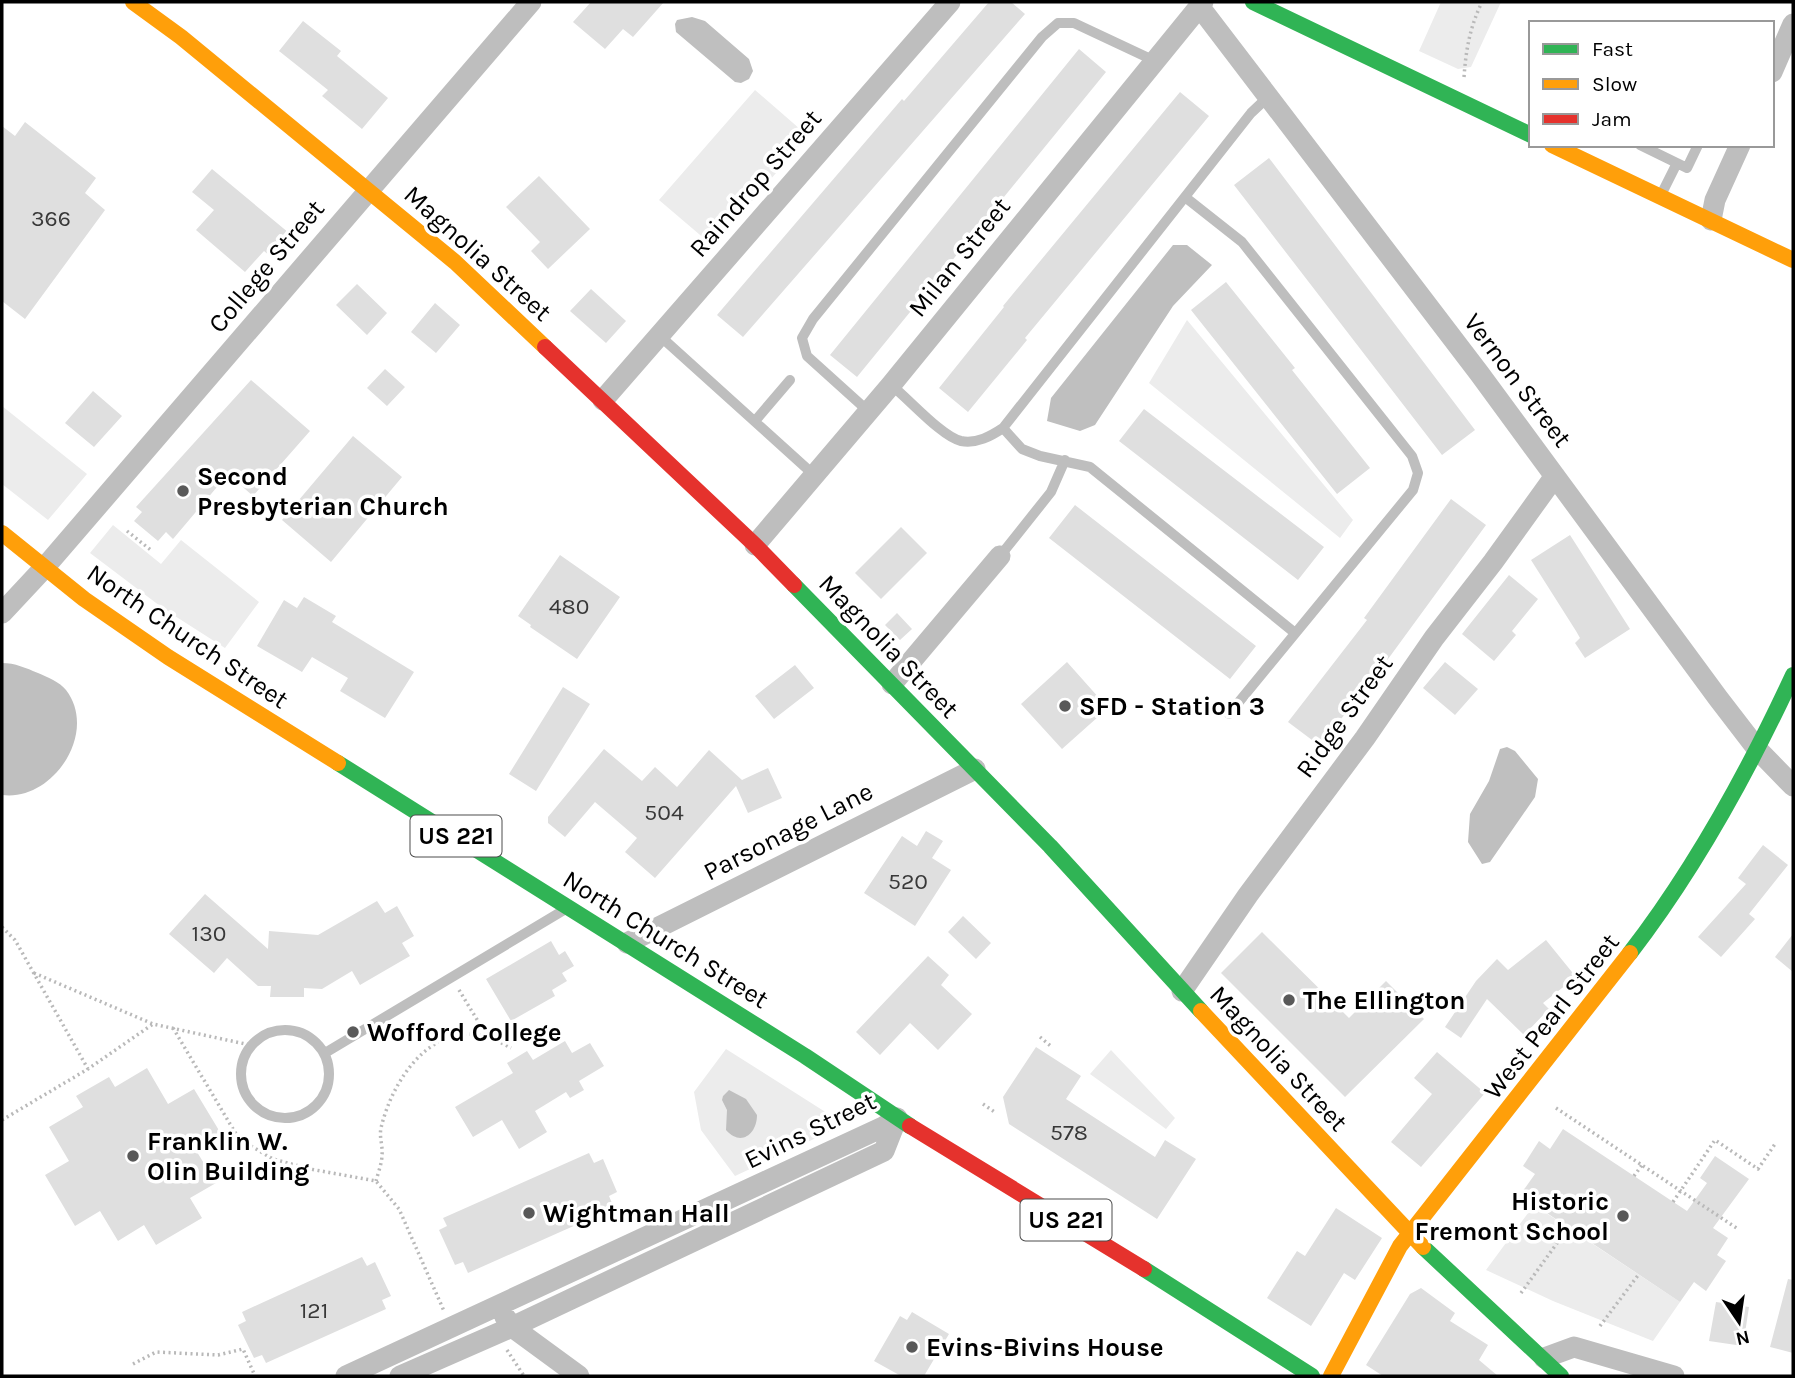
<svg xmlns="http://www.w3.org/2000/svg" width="1795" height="1378" font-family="Karla,sans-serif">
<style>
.green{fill:#ececec}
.water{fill:#bfbfbf}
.building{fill:#dfdfdf}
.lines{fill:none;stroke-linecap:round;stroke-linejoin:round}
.path{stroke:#b9b9b9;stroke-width:3.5;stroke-dasharray:2 3.5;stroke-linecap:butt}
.lane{stroke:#bebebe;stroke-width:10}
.street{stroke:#bebebe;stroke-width:21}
.fast{stroke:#30b455;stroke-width:16}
.slow{stroke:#ff9f0a;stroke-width:16}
.jam{stroke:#e5322d;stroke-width:16}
.poi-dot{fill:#595959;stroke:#fff;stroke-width:2.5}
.labels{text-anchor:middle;stroke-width:7;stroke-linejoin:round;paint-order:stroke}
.number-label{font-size:23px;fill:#383838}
.shield{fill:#fff;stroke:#4c4c4c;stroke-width:2}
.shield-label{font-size:24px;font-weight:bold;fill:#000}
.street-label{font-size:26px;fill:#000;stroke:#fff}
.poi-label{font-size:26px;font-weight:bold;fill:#000;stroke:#fff;text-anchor:start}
</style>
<rect width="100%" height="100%" fill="#fff"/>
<path class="green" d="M1441,2H1501L1471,67L1458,69L1419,51Z
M755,90L808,136L713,246L659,200Z
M1187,320L1353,520L1340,538L1149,383Z
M2,406L87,474L48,520L2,484Z
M113,525L161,564L181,540L259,602L225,648L164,609L90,553Z
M726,1049L827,1113L831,1131L735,1176L701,1130L694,1092Z
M1111,1050L1175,1118L1166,1129L1090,1074Z
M1534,1205L1680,1302L1653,1341L1553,1301L1486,1270Z"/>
<path class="water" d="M692,17L705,21L749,59L753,71L749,79L741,83L735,82L676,32L675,24L677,20Z
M1173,245H1187L1212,265L1173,306L1095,425L1080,431L1047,421L1051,398Z
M2,663C15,663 26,668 38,673C47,677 60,682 66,690C99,733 52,802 2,795Z
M1507,747L1515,751L1538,779L1535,797L1490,862L1482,864L1468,842L1470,814L1489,781L1500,749Z
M729,1090L746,1099L757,1115C757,1134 741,1147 726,1130L727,1110L722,1100L723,1096Z"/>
<path class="building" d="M591,2H664L633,37L623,29L605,49L573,22Z
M989,2H1011L1025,14L743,337L717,315L902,99L904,101Z
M303,21L341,51L337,56L388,98L362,129L322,96L328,90L279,51Z
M1079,49L1106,72L857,377L830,355Z
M1180,92L1209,116L1025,338L1027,340L968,412L939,388L1004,307L1003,306Z
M25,122L96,178L85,193L105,210L25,319L2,301V126L15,136Z
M1269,158L1475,430L1442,455L1234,185Z
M212,169L289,233L270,256L264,251L245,272L196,230L214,210L192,192Z
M539,176L590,229L548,269L531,251L540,242L506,207Z
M1226,282L1295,368L1292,370L1370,468L1337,494L1191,310Z
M357,284L387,313L367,335L336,305Z
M591,289L626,321L606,343L570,311Z
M435,303L460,325L436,353L411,332Z
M385,369L405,387L387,406L367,388Z
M251,380L310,431L253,496L228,474L173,539L166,532L158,541L134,521L142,512L136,507Z
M93,391L122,416L94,447L65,423Z
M1144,409L1324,547L1298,580L1119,441Z
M353,436L402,477L331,562L282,520Z
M1451,499L1486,525L1391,655L1320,746L1288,722L1367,620L1364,618Z
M1075,505L1256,646L1230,679L1049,538Z
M901,527L927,553L881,599L855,573Z
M1570,535L1630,629L1585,658L1575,643L1580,638L1576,631L1531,560Z
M560,555L620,597L577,659L530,627L531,625L518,616Z
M1509,575L1538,599L1512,631L1516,635L1494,661L1462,634Z
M304,597L336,616L332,622L414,672L385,718L340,691L348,678L312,657L302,672L257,646L284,600L297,608Z
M897,613L912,629L900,640L885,625Z
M1067,662L1108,708L1062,749L1021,704Z
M1445,662L1478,689L1455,715L1423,688Z
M795,665L814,688L774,719L755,696Z
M563,687L590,704L536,791L509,774Z
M604,749L642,781L655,767L677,787L709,750L742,780L768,768L782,798L748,813L736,786L655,878L625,852L637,838L595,802L565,837L548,823V817Z
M926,831L943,841L932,858L951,870L915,926L864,893L902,836L917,846Z
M1763,845L1788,865L1749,914L1755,919L1721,957L1698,937L1746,884L1738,878Z
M205,894L268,949L269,931L318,935L377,901L385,913L397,906L414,936L402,943L410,956L360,985L352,971L322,989L304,988V997H270L271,986H258L227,958L214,973L169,934Z
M963,916L991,943L976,959L948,932Z
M1262,932L1349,1018L1386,981L1424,1019L1345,1097L1221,973Z
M1793,934V972L1775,957Z
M1546,940L1576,977L1543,1003L1549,1009L1524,1035L1487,999L1461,1038L1445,1027L1476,981L1497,959L1508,970Z
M551,941L559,955L565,951L574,966L562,973L567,981L552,990L555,996L511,1021L486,979Z
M928,956L949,975L941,985L972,1014L938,1050L910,1023L880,1055L856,1032Z
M565,1041L572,1053L590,1043L604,1066L579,1081L584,1090L570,1098L566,1092L535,1111L547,1132L519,1149L502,1120L473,1137L455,1107L513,1073L507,1063L527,1051L533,1060Z
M1036,1047L1081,1076L1066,1099L1155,1157L1165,1140L1196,1159L1157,1219L1009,1124L1003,1097Z
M1437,1052L1485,1093L1421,1167L1391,1142L1432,1094L1414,1078Z
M147,1068L168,1104L194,1089L223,1137L197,1152L216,1183L190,1198L202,1218L156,1245L144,1225L118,1241L100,1211L75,1226L45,1175L69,1161L49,1127L83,1107L76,1096L109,1077L115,1087Z
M1563,1129L1687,1211L1707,1183L1700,1178L1715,1156L1749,1179L1713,1228L1728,1238L1717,1255L1726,1261L1706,1291L1694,1282L1680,1302L1520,1195L1535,1174L1523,1166L1539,1141L1550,1149Z
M589,1153L594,1163L603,1159L617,1192L609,1196L614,1208L468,1273L463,1262L455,1265L439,1230L447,1226L443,1218Z
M1336,1208L1382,1238L1355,1280L1344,1273L1311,1326L1267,1298L1297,1251L1305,1256Z
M362,1257L367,1266L375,1262L391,1296L382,1300L386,1309L266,1363L262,1355L254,1358L238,1325L246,1321L242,1312Z
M1788,1279L1793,1280V1353L1770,1347Z
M1421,1288L1455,1313L1450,1321L1488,1345L1479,1360L1498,1376H1383L1366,1365L1410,1294Z
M1716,1302L1749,1307L1743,1346L1709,1341Z
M912,1312L949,1334L924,1376H901L874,1361L900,1316L907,1320Z"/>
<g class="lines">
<path class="path" d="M1464,77C1466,49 1470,27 1482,2
M127,531L152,551
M2,927L15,940L88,1069
M34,973L153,1024L250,1045
M459,990L487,1036
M173,1028L239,1139L273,1159L310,1169L376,1181L399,1209L444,1311
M1040,1037L1052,1047
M983,1104L996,1113
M1556,1108L1738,1229
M2,1120L88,1069L153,1024
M1634,1176L1642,1165
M376,1181C378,1173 382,1163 382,1155C383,1146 379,1137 381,1128C392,1081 430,1022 486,1036C494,1038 503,1044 511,1048
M1673,1202L1715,1140L1758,1169L1775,1144
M1521,1293L1568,1228
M1600,1326L1639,1274
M507,1350L524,1376
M133,1364L156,1352L218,1355L243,1349L255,1376"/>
<path class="lane" d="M1640,145L1687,168L1698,145
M1661,195L1677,163
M1185,197L1242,242L1412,456L1418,473L1413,490L1229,714
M660,336L814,475
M891,385C908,398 942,437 961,441C977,444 991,436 1003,428L1251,113L1268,97
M868,411L807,356L802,338L813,319L1042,37L1058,23H1074L1155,61
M755,421L790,380
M1003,428L1022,449L1040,456L1090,467L1295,633
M1000,556L1051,492L1065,460
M241 1074a44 44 0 1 1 88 0a44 44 0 1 1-88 0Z
M325,1053L564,910"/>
<path class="street" d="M1199,6L1479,373L1718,698L1758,750L1793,786
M1772,72L1793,24
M1711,220L1715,200L1740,145
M603,400L950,2
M755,545L891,385L1203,2
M2,613L45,567L531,2
M892,684L1000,556
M627,943L975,769
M1182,991L1248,895L1365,738L1434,638L1493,562L1555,476
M505,1317L512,1327L579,1376
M1544,1358L1574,1347L1674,1376
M346,1376L883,1127L897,1118
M400,1376L512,1327L884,1151L897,1118"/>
<path class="fast" d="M1253,2L1531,135
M794,585L1050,846L1201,1011
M338,763L805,1056L910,1126
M1630,953C1694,870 1749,770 1793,675
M1423,1247L1561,1376
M1144,1269L1312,1376"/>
<path class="slow" d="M133,2L181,37L455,262L545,347
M1552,145L1793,260
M2,533L84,599L168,657L338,763
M1201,1011L1423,1247
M1331,1376L1400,1246L1630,953"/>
<path class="jam" d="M545,347L755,545L794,585
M910,1126L1144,1269"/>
</g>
<g class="poi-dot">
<circle cx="183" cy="491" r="7"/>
<circle cx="1065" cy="706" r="7"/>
<circle cx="1289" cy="1000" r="7"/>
<circle cx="353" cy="1032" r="7"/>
<circle cx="133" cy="1156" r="7"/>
<circle cx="529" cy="1213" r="7"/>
<circle cx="1623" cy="1216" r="7"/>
<circle cx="912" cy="1347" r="7"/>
</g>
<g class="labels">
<g class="number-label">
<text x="51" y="226">366</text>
<text x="569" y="614">480</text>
<text x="664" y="820">504</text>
<text x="908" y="889">520</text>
<text x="209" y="941">130</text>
<text x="1069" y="1140">578</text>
<text x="314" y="1318">121</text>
</g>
<g class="shield">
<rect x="410.5" y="815.5" width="91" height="41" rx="5"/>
<rect x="1020.5" y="1199.5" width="91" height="41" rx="5"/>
</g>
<g class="shield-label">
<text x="456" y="844">US 221</text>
<text x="1066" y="1228">US 221</text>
</g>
<g class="street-label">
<text transform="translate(755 183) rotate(-49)" y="9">Raindrop Street</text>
<text transform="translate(478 253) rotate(42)" y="9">Magnolia Street</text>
<text transform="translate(959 257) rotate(-51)" y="9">Milan Street</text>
<text transform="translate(266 266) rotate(-50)" y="9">College Street</text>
<text transform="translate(1518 380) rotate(53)" y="9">Vernon Street</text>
<text transform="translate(188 636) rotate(34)" y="9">North Church Street</text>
<text transform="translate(889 646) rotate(46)" y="9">Magnolia Street</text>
<text transform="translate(1344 716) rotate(-54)" y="9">Ridge Street</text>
<text transform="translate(788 831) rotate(-27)" y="9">Parsonage Lane</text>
<text transform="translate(666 939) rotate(32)" y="9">North Church Street</text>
<text transform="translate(1551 1016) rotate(-52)" y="9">West Pearl Street</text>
<text transform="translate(1279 1058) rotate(47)" y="9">Magnolia Street</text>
<text transform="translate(810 1130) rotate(-26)" y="9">Evins Street</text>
</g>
<g class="poi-label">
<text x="197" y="485">Second<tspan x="197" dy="30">Presbyterian Church</tspan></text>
<text x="1079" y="715">SFD - Station 3</text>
<text x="1303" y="1009">The Ellington</text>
<text x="367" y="1041">Wofford College</text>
<text x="147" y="1150">Franklin W.<tspan x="147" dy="30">Olin Building</tspan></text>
<text x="1609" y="1210" text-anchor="end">Historic<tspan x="1609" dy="30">Fremont School</tspan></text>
<text x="543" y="1222">Wightman Hall</text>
<text x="926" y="1356">Evins-Bivins House</text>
</g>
</g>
<rect width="1795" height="1378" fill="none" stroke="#000000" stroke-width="7"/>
<rect x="1529" y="21" width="245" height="126" fill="#ffffff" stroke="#999999" stroke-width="2"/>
<rect x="1543" y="44" width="35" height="10" fill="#30b455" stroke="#999999" stroke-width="2"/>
<text x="1592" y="56" font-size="21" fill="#000000">Fast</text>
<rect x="1543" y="79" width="35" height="10" fill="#ff9f0a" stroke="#999999" stroke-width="2"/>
<text x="1592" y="91" font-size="21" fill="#000000">Slow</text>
<rect x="1543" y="114" width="35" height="10" fill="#e5322d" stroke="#999999" stroke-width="2"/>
<text x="1592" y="126" font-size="21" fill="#000000">Jam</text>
<g transform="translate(1739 1322) rotate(167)" stroke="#ffffff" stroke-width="5" paint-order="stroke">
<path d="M0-5L12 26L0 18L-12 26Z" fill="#000000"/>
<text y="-10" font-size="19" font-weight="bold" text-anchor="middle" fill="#000000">N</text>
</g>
</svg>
